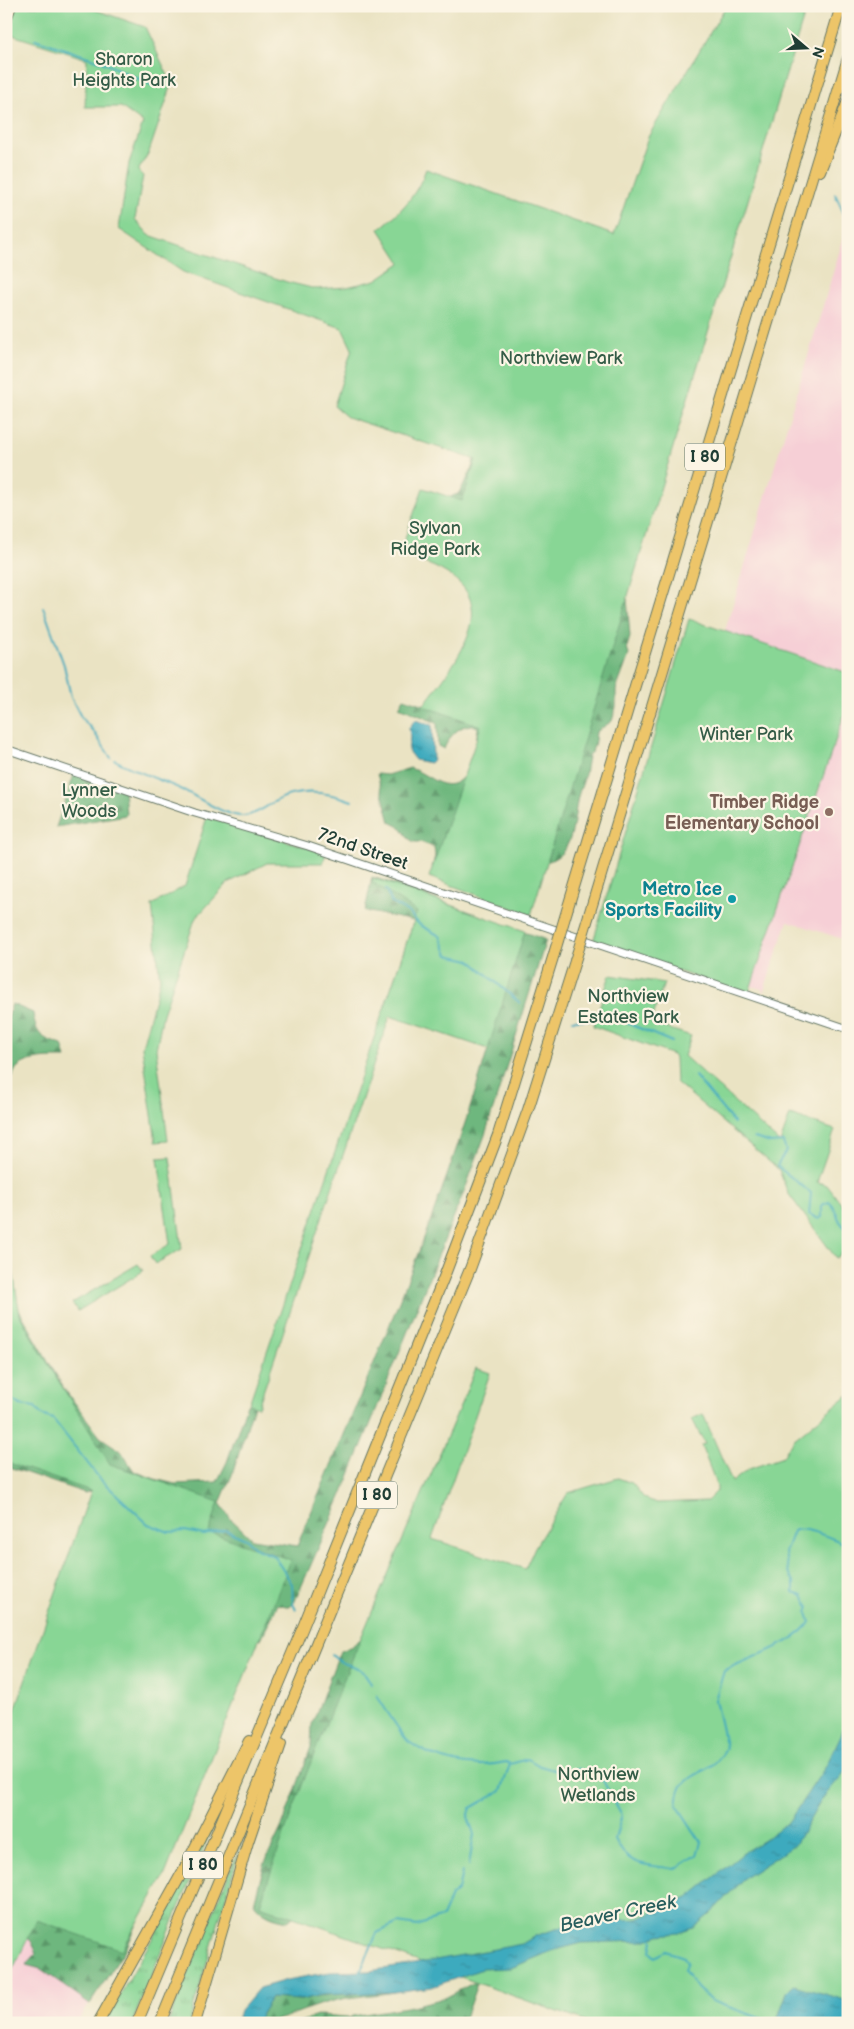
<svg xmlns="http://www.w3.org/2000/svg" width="854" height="2029" font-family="'Balsamiq Sans',sans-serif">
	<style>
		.built { fill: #f6cfd6 }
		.grass { fill: url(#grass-tufts); stroke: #548a64 }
		.forest { fill: url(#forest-firs); stroke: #467a59; fill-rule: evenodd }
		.green { fill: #88d695; stroke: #548a64 }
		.water { fill: url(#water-ripples); stroke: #2e7479 }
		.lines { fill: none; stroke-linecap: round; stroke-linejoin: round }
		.stream { stroke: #3eaabe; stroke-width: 2 }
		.tertiary-casing { stroke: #676; stroke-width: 9 }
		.secondary-casing { stroke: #676; stroke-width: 10 }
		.motorway-casing { stroke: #676; stroke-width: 12 }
		.tertiary { stroke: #fff; stroke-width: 7 }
		.secondary { stroke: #f8e8c3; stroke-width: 8 }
		.motorway { stroke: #edc569; stroke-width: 10 }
		.motorway-bridge-casing { stroke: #676; stroke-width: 12; stroke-linecap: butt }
		.motorway-bridge { stroke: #edc569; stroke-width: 10 }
		.education-dot { fill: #8d6e63; stroke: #fcf5e5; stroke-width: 2 }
		.culture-dot { fill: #0f9aa8; stroke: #fcf5e5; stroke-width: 2 }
		.labels { text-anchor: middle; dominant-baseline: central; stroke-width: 4.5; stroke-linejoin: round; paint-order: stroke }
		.shield { fill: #fcf5e5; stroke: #617469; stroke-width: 1 }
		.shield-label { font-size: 16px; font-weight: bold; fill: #1f3d34 }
		.park-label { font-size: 18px; fill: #345c47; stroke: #fcf5e5 }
		.education-label { font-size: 18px; font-weight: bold; fill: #785e54; stroke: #fcf5e5; text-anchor: end }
		.street-label { font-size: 18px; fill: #1f3d34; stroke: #fcf5e5 }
		.culture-label { font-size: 18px; font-weight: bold; fill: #0d838f; stroke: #fcf5e5; text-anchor: end }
		.water-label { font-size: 19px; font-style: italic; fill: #285e5d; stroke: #fcf5e5 }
	</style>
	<defs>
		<pattern id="grass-tufts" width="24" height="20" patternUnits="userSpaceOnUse" patternTransform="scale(1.25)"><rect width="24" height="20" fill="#88d695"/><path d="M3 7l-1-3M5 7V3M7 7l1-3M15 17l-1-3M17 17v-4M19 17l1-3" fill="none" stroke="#6faf7a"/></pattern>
		<pattern id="forest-firs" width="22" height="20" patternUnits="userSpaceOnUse" patternTransform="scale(1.25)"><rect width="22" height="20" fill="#6eb77e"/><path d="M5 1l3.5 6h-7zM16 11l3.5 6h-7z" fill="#5a9668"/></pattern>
		<pattern id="water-ripples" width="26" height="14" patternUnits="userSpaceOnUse" patternTransform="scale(1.25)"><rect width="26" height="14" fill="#3eaabe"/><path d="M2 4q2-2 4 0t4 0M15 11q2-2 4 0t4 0" fill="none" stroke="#338c9b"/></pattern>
	</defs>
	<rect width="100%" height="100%" fill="#fcf5e5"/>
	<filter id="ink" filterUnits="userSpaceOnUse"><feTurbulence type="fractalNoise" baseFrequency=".02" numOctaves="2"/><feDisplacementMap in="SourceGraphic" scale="10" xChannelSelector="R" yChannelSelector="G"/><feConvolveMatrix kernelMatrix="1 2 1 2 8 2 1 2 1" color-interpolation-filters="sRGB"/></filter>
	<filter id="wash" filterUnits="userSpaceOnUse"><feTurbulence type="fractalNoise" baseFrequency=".0096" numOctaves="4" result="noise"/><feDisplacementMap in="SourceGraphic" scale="20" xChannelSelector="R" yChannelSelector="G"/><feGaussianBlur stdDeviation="1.12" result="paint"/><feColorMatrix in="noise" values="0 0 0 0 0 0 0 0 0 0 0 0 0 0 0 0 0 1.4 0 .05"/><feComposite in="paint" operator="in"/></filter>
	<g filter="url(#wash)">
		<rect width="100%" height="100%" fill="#eae3c3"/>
		<g class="built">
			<polygon points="848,223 848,673 725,631"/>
			<polygon points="848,704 848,941 788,921 763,993 762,989 751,986"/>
			<polygon points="37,1920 122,1950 77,2023 6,2023 6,1983"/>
		</g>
		<g class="grass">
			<polygon points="210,1827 212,1827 132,2023 104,2023 167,1913"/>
			<polygon points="242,1842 189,2023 168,2023"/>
		</g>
		<g class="forest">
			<path d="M 465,358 L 470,360 L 471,365 L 480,365 L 504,394 L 500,419 L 510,446 L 509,467 L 544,476 L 567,477 L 599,491 L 613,507 L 599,549 L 618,573 L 624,584 L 627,598 L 630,637 L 627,647 L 629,655 L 616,690 L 616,707 L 612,721 L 596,732 C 595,738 595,746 592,751 C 589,756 589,752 588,757 C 585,772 586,775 580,790 C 572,812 578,851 549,861 L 548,857 L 553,842 L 552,829 L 534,818 C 526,796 491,787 471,789 L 456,816 L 436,868 L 432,867 L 435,856 L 434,847 L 420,842 L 414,842 L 408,838 L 402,828 L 390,822 L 377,774 L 387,775 L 410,768 C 422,772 431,780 442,784 C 470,791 476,745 478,727 C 463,720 449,736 444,749 L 438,746 L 437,723 L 399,707 L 404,698 L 462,717 L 475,718 L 481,713 L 502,661 L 523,597 C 506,588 490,593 489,570 L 480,566 L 466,565 L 451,550 L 441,546 C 439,535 446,505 452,496 L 458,494 C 466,481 474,470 474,454 L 447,446 L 444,442 L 457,403 L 456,386 L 446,377 L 448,370 ZM 502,699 L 524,703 C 530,710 538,712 545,720 L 529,755 L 527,775 L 521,775 C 517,770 516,763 512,758 C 486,727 491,737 502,699 Z"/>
			<polygon points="75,772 124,789 126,815 56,827"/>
			<path d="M 372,877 L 424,893 L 424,895 L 546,940 L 485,1135 L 467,1184 L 341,1497 L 294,1603 L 290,1607 L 278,1604 L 261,1639 L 255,1641 L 98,1488 L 85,1493 L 6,1466 L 6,1222 L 9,1276 L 18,1308 L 63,1387 L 100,1437 L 121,1451 L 134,1471 L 155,1479 L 175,1484 L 217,1482 L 227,1462 L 247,1404 L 254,1405 L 232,1475 L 220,1503 L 230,1518 L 252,1539 L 297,1546 C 365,1383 439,1219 488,1049 L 384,1009 L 414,921 L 365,911 Z"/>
			<path d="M 12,1004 L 33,1013 C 36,1035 41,1038 62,1045 L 66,1058 C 52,1058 26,1057 16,1069 C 12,1075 10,1088 6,1096 L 6,1024 Z"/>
			<path d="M 368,1633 L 299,1912 L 288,1921 C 273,1918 263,1915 254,1903 L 265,1862 L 283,1824 L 311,1747 L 312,1724 L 340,1651 L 352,1646 Z"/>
			<polygon points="6,1797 142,1912 128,1945 90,2004 41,1969 26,1965 37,1953 31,1941 10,1924"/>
			<polygon points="473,1983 477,1984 463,2023 297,2023 320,2015 347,2017 412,2006 445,1998"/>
			<path d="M 394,1992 C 372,1996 350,1996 329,2002 C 304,2008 280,2023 255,2023 L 271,1998 L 301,2000 L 322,1995 Z"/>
		</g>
		<g class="green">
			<path d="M 6,6 L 84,6 L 145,27 L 170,80 L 173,81 L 149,152 L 138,171 L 143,176 L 135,219 L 149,235 L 287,282 L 316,289 L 347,287 L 376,280 L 401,263 L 379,229 C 401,212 417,195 426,169 L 614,235 L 648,137 L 726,6 L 807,6 L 531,915 L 429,877 L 481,726 L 423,706 C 449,670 506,608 446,573 C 432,564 415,560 399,555 L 423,488 L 462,501 L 476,460 L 347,417 L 334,406 L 352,349 L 342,328 L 183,272 L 119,229 L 129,163 L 143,123 L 121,107 L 85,107 L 87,59 L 6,33 Z"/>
			<polygon points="689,619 848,673 848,704 748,995 593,942"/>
			<polygon points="207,817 326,853 323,863 267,863 228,883 195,919 163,1014 156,1049 168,1141 156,1142 142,1047 160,980 152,905 185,886"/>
			<polygon points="373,878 525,931 488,1049 390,1016 258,1407 249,1404 417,912 372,882"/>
			<polygon points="610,975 664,983 651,1023 691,1036 684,1056 780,1143 790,1115 835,1130 817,1182 827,1185 848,1213 848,1249 836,1258 788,1193 779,1170 676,1082 675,1058 673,1055 593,1026"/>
			<polygon points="170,1157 182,1249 155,1264 150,1256 170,1244 158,1158"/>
			<polygon points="6,1228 20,1315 31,1336 110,1464 219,1502 209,1532 291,1560 164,1877 122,1950 37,1920 6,1983 6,1736 91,1491 6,1462"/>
			<polygon points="138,1264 143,1271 78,1311 72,1303"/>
			<path d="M 476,1368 L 490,1373 L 432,1539 L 525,1569 L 535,1547 L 568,1493 L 618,1478 L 632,1483 L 644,1498 L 657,1503 L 707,1501 L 717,1491 L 717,1486 L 701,1445 L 705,1444 L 692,1419 L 703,1414 L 732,1482 L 749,1469 L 783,1457 L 792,1441 L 848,1395 L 848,2023 L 589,2023 L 260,1905 C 319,1722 402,1546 476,1368 Z"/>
		</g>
		<g class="water">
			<polygon points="415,720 432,725 433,760 430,763 415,760 408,751 410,737 409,728"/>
			<polygon points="848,1711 848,1768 822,1799 795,1845 743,1879 709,1915 693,1928 679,1933 659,1935 644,1941 582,1943 552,1951 511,1968 482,1969 432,1987 394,1992 322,1995 301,2000 271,1998 255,2023 236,2023 240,2010 259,1988 287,1980 330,1972 369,1971 403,1966 522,1944 535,1936 565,1926 598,1921 637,1919 688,1898 746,1851 764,1840 789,1821 826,1766 842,1733"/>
			<polygon points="794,1985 848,2001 848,2023 776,2023 787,1992"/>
		</g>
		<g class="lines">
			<g class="stream">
				<polyline points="35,39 100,61 154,86"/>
				<polyline points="835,194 848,222"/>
				<polyline points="43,607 64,665 71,697 81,717 94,732 111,758"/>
				<path d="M 115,760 C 138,773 162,780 185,791 C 199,798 227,817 244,816 C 253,815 265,808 272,803 C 296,788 326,791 352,801"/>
				<polyline points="386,890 392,903 408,912 420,925 440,936 448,955 470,960 520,1003"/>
				<polyline points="610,1013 627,1023 672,1042"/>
				<polyline points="572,1020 589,1020"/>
				<polyline points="695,1076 734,1123"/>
				<path d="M 754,1138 L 771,1143 L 783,1142 L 786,1151 L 777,1166 L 811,1193 L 809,1214 L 819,1219 L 822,1217 L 822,1205 L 829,1202 C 839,1209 834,1220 848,1230"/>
				<polyline points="6,1396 20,1405 35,1407 41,1415 53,1419 100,1479 148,1524 169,1532 185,1531 204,1535 225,1530 246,1539 257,1549 274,1556 292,1584 293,1604 296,1610"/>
				<path d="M 331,1654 C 347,1672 359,1658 371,1684"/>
				<path d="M 377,1695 C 379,1700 406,1741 409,1742 C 436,1761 473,1770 506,1762 L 510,1764 L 528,1759 L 540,1766 L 561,1772 L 579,1769 L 602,1779 L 622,1815 L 615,1839 C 628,1868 646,1864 675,1869 L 697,1855 L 701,1842 L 677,1805 C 678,1799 678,1791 682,1786 C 694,1770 715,1772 726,1748 L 715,1700 L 724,1671 C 746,1658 798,1644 810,1622 L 807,1613 L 809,1607 L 803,1596 L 794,1593 L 794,1582 L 788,1572 L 785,1552 L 793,1531 C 805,1525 835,1540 848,1545"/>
				<polyline points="469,1865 474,1834 468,1817 471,1808 501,1791 510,1764"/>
				<polyline points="651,1937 653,1940 651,1952 656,1957 666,1951 684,1957 687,1962 684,1970 697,1988 711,2001 775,2023"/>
				<polyline points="360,1972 377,1933 398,1923 417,1926 442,1917 451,1896 458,1890 462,1872"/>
			</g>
		</g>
	</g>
	<g filter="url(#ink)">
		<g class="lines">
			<g class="tertiary-casing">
				<polyline id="tertiary" points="6,749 195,813 308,846 848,1029"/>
			</g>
			<g class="secondary-casing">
				<polyline id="secondary" points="6,22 12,6"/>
			</g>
			<g class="motorway-casing">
				<g id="motorway">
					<polyline points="820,171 848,101"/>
					<polyline points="568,907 841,6"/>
					<polyline points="589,915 848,58"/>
					<polyline points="98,2023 183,1871 249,1741"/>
					<polyline points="137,2023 303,1627 444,1277 498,1135 554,954"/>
					<polyline points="160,2023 470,1269 528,1110 575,961"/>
					<polyline points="195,2023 248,1842 281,1744"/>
				</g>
			</g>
			<use href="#tertiary" class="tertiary"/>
			<use href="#secondary" class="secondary"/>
			<use href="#motorway" class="motorway"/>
			<g class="motorway-bridge-casing">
				<g id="motorway-bridge">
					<polyline points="554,954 568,907"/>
					<polyline points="575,961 589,915"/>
				</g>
			</g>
			<use href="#motorway-bridge" class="motorway-bridge"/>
		</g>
	</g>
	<circle class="education-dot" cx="829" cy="812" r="5"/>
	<circle class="culture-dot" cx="732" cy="899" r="5"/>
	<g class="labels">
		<g class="shield">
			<rect x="685" y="443.5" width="40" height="27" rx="4"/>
			<rect x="357" y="1481.5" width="40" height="27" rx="4"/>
			<rect x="183" y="1851.5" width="40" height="27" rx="4"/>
		</g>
		<g class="shield-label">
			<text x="705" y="457">I 80</text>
			<text x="377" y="1495">I 80</text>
			<text x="203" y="1865">I 80</text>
		</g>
		<g class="park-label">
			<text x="124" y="59">Sharon<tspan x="124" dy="21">Heights Park</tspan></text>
			<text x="561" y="358">Northview Park</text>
			<text x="435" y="528">Sylvan<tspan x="435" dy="21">Ridge Park</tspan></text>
			<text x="746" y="734">Winter Park</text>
			<text x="89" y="790">Lynner<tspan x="89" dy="21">Woods</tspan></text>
			<text x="628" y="996">Northview<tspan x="628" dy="21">Estates Park</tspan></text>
			<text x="598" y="1774">Northview<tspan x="598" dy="21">Wetlands</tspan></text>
		</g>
		<g class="education-label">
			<text x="819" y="802">Timber Ridge<tspan x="819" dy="21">Elementary School</tspan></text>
		</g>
		<g class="street-label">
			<text transform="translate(363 849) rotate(19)">72nd Street</text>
		</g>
		<g class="culture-label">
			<text x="722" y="889">Metro Ice<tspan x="722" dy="21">Sports Facility</tspan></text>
		</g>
		<g class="water-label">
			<text transform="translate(618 1914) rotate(-12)">Beaver Creek</text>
		</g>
	</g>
	<rect width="854" height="2029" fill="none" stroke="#fcf5e5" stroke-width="25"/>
	<g transform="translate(806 48) rotate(109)" stroke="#fcf5e5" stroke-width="4" paint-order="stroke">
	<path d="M0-4L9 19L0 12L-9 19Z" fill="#1f3d34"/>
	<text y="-8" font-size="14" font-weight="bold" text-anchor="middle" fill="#1f3d34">N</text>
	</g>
</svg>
